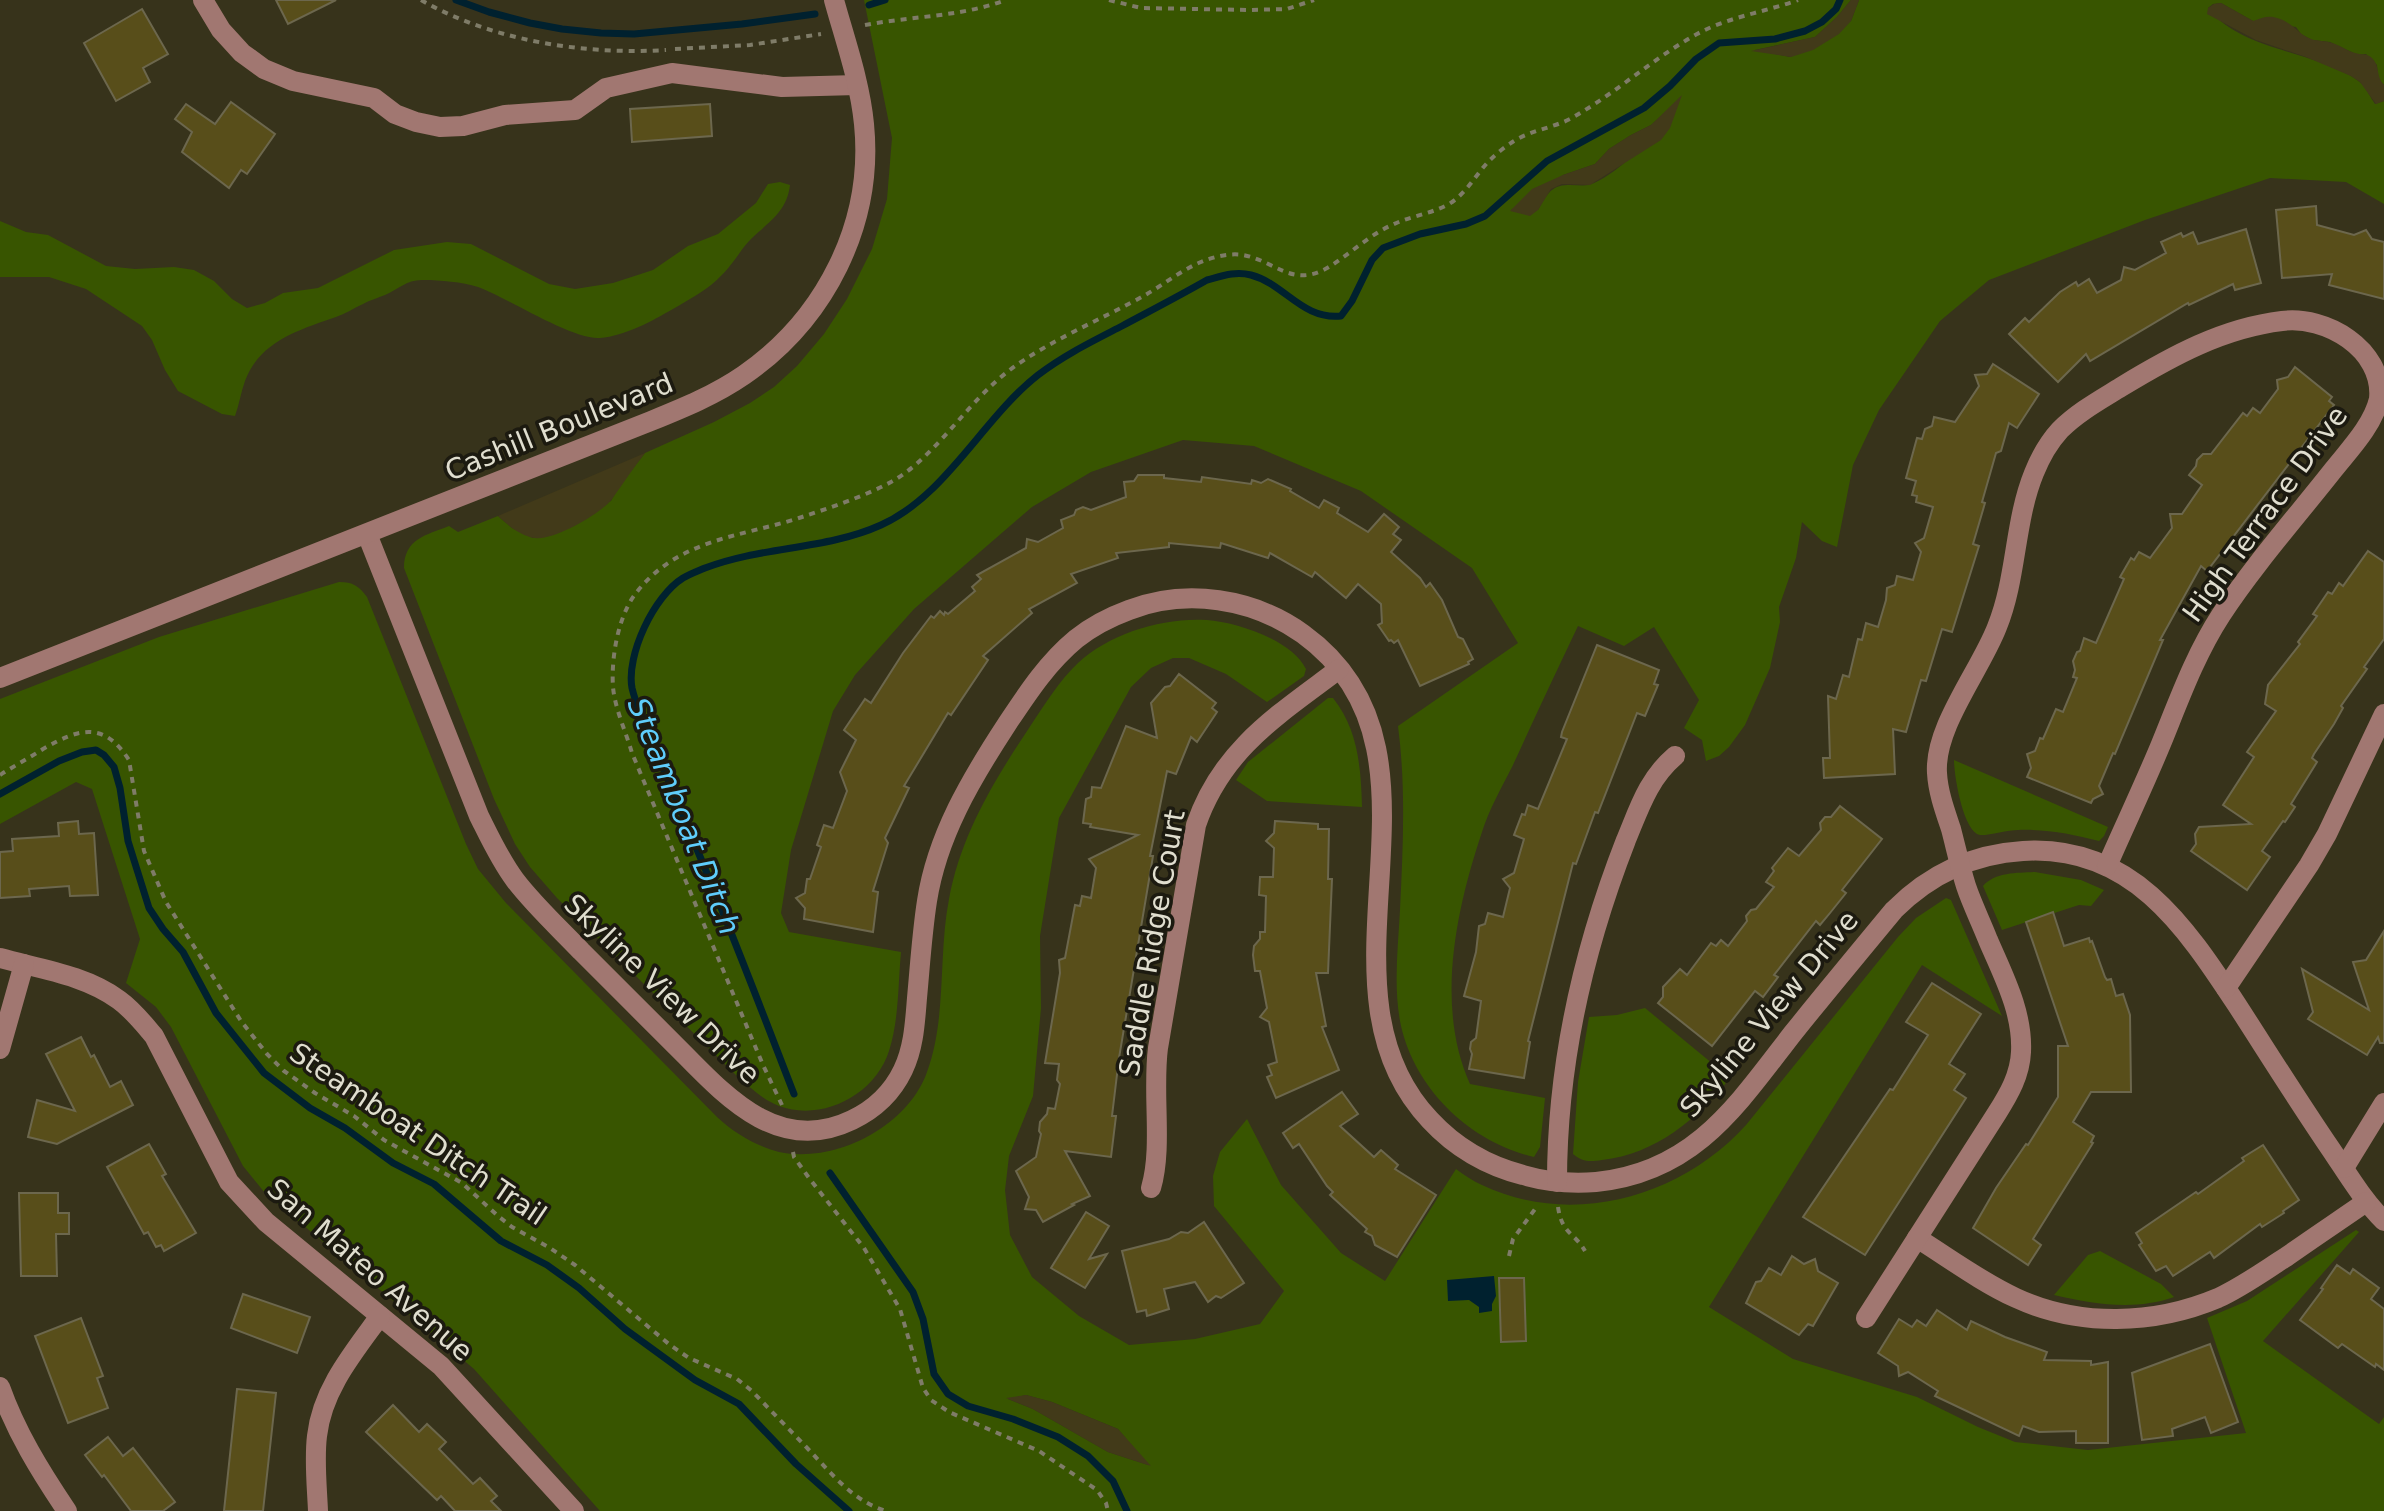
<svg xmlns="http://www.w3.org/2000/svg" width="2384" height="1511" font-family="'DejaVu Sans',sans-serif">
	<style>
		.green { fill: #385500; fill-rule: evenodd }
		.sand { fill: #423a19 }
		.water { fill: #00212f }
		.lines { fill: none; stroke-linecap: round; stroke-linejoin: round }
		.stream { stroke: #00212f; stroke-width: 7 }
		.building { fill: #584e1a; stroke: #6c674d; stroke-width: 2 }
		.path { stroke: #7f7c68; stroke-width: 4; stroke-dasharray: 6 6; stroke-linecap: butt }
		.minor { stroke: #a17771; stroke-width: 20 }
		.labels { text-anchor: middle; dominant-baseline: central; stroke-width: 7; stroke-linejoin: round; paint-order: stroke }
		.street-label { font-size: 28px; fill: #e0decf; stroke: #1c1a10 }
		.water-label { font-size: 30px; font-style: italic; fill: #5fcdfb; stroke: #1c1a10 }
	</style>
	<rect width="100%" height="100%" fill="#37331b"/>
	<g class="green">
		<path d="M 864,0 L 1851,0 L 1837,17 L 1815,37 L 1755,50 L 1790,57 L 1851,21 L 1859,0 L 2384,0 L 2384,85 L 2378,79 L 2377,65 L 2366,54 L 2358,55 L 2330,42 L 2312,40 L 2301,34 L 2296,27 L 2253,21 L 2221,3 L 2213,4 L 2208,8 C 2235,43 2288,49 2327,65 C 2338,70 2352,75 2361,83 C 2367,89 2370,97 2375,104 L 2384,101 L 2384,204 L 2346,182 L 2270,178 L 2145,220 L 1989,280 L 1940,321 L 1879,410 L 1853,465 L 1837,547 L 1822,541 L 1802,522 L 1796,558 L 1779,607 L 1780,622 L 1770,668 L 1745,725 L 1729,747 L 1719,756 L 1706,761 L 1702,740 L 1684,728 L 1699,700 L 1654,627 L 1624,646 L 1578,626 C 1556,672 1534,719 1513,765 C 1502,787 1489,809 1482,832 C 1456,910 1435,1006 1470,1084 L 1545,1098 L 1540,1147 L 1534,1157 C 1471,1142 1416,1091 1401,1026 C 1393,988 1398,948 1400,910 C 1403,848 1406,787 1398,726 L 1518,643 L 1472,568 L 1361,491 L 1254,446 L 1183,440 L 1091,472 L 1032,507 L 914,609 L 855,675 L 833,711 L 791,850 L 781,913 L 789,932 L 901,952 C 898,984 899,1020 889,1051 C 875,1095 822,1122 779,1106 C 763,1100 751,1088 738,1077 L 557,898 L 530,867 L 515,844 L 494,799 L 404,568 C 404,539 426,535 449,526 L 458,532 L 498,516 L 512,528 L 533,538 L 611,501 L 619,486 L 645,453 L 714,422 L 750,403 L 774,387 L 797,366 L 824,334 L 847,299 L 872,249 L 887,199 L 892,138 ZM 1680,99 C 1670,124 1616,177 1589,185 C 1583,186 1576,185 1570,185 C 1551,184 1546,196 1538,210 L 1511,210 L 1563,175 L 1595,164 L 1609,149 L 1631,135 L 1651,125 Z"/>
		<path d="M 780,182 L 790,185 C 786,219 758,226 741,251 C 719,283 706,290 673,309 C 652,321 625,336 600,338 C 572,340 508,298 478,287 C 462,282 440,280 424,280 C 407,279 399,289 385,295 C 378,298 370,300 363,304 C 354,308 345,314 336,317 C 299,330 260,341 245,381 C 241,392 239,405 235,416 L 222,414 L 178,391 L 165,370 L 152,340 L 142,326 L 86,289 L 49,277 L 0,277 L 0,221 L 26,232 L 48,235 L 106,266 L 135,269 L 174,267 L 194,270 L 214,281 L 232,299 L 247,308 L 265,303 L 283,293 L 318,288 L 394,250 L 447,242 L 471,244 L 549,284 L 575,289 L 613,283 L 653,270 L 688,246 L 718,234 L 756,203 L 768,184 Z"/>
		<path d="M 339,582 C 353,582 359,586 367,597 L 466,844 L 478,869 L 506,903 L 717,1117 C 734,1133 756,1146 779,1152 C 836,1164 908,1126 927,1072 C 947,1018 938,955 949,899 C 961,834 995,779 1031,725 C 1045,704 1059,681 1078,663 C 1110,633 1164,617 1207,620 C 1236,622 1292,640 1306,669 L 1304,676 L 1267,702 L 1226,674 L 1189,658 L 1173,658 L 1151,668 L 1131,687 L 1059,818 L 1040,936 L 1041,1008 L 1033,1096 L 1009,1156 L 1005,1190 L 1010,1235 L 1032,1277 L 1079,1316 L 1129,1345 L 1195,1339 L 1260,1324 L 1284,1291 L 1214,1206 L 1213,1176 L 1220,1152 L 1247,1119 L 1281,1185 L 1341,1253 L 1385,1281 L 1456,1169 C 1464,1175 1473,1181 1482,1185 C 1572,1228 1681,1197 1746,1125 L 1898,937 L 1916,918 L 1946,898 L 1951,900 L 2002,1016 L 1922,965 L 1709,1307 L 1793,1359 L 1917,1397 L 1978,1427 L 2015,1442 L 2088,1450 L 2246,1433 L 2207,1318 L 2247,1301 L 2356,1230 L 2359,1232 L 2263,1341 L 2379,1424 L 2384,1417 L 2384,1511 L 600,1511 L 474,1369 L 265,1193 L 243,1166 L 171,1027 L 156,1007 L 126,983 L 140,939 L 92,789 L 76,782 L 0,824 L 0,699 L 159,637 ZM 1026,1395 L 1052,1402 L 1118,1429 L 1148,1465 L 1108,1452 L 1033,1409 L 1008,1399 Z"/>
		<path d="M 1328,698 L 1333,698 C 1358,729 1361,768 1362,807 L 1267,801 L 1236,780 L 1248,762 Z"/>
		<path d="M 1954,760 L 2108,827 L 2104,836 L 2099,841 C 2072,834 2046,829 2018,830 C 2008,830 1987,836 1980,835 C 1963,832 1954,775 1954,760 Z"/>
		<path d="M 2035,872 L 2081,880 L 2104,890 L 2091,906 L 2079,905 L 2002,930 L 1983,886 C 1995,872 2018,873 2035,872 Z"/>
		<path d="M 1645,1008 L 1730,1078 C 1697,1119 1656,1154 1602,1160 C 1590,1162 1582,1162 1573,1154 L 1578,1082 L 1589,1017 L 1617,1015 Z"/>
		<path d="M 2100,1251 L 2161,1284 L 2174,1297 C 2135,1311 2093,1304 2054,1295 L 2088,1255 Z"/>
	</g>
	<g class="sand">
		<polygon points="1851,0 1859,0 1851,21 1839,34 1813,50 1791,57 1751,51 1815,37 1837,17"/>
		<path d="M 2221,3 L 2253,21 C 2262,18 2268,15 2277,18 C 2293,22 2299,36 2314,40 C 2320,41 2326,41 2332,43 C 2340,45 2347,51 2355,53 C 2361,55 2367,53 2372,58 C 2380,65 2376,78 2384,85 L 2384,101 L 2376,104 L 2360,82 L 2351,76 L 2306,57 L 2256,40 L 2207,14 L 2208,8 L 2214,4 Z"/>
		<polygon points="1682,95 1670,128 1661,140 1590,185 1562,184 1551,189 1538,210 1530,216 1510,211 1532,189 1563,175 1595,164 1609,149 1631,135 1651,125"/>
		<path d="M 645,453 C 633,468 623,484 612,499 C 602,513 553,541 535,538 C 521,536 509,526 498,516 Z"/>
		<polygon points="1026,1395 1052,1402 1118,1429 1151,1466 1108,1452 1033,1409 1006,1398"/>
	</g>
	<polygon class="water" points="1494,1276 1496,1296 1492,1304 1492,1311 1479,1313 1479,1307 1469,1300 1448,1301 1447,1280"/>
	<g class="lines">
		<g class="stream">
			<polyline points="456,0 489,12 530,23 562,29 601,33 634,34 742,24 815,14"/>
			<polyline points="869,5 885,0"/>
			<polyline points="0,794 59,761 82,752 96,750 104,755 114,767 120,788 128,841 149,908 163,929 183,952 216,1013 264,1073 310,1108 345,1128 393,1163 434,1184 501,1241 547,1265 579,1288 625,1329 695,1380 739,1404 796,1464 849,1511"/>
			<path d="M 794,1094 C 761,1009 729,924 693,840 C 681,810 668,781 656,751 C 647,731 637,709 632,688 C 626,655 654,596 683,578 C 690,574 698,571 705,568 C 762,546 826,550 881,525 C 946,496 983,418 1038,375 C 1064,355 1093,341 1122,326 C 1150,311 1179,296 1207,280 C 1222,276 1235,271 1251,275 C 1285,284 1302,320 1341,316 L 1352,301 L 1372,260 L 1383,248 L 1420,234 L 1466,224 L 1485,216 L 1547,161 L 1644,108 L 1670,86 L 1696,59 L 1719,43 L 1775,39 L 1805,31 L 1822,22 L 1836,9 L 1840,0"/>
			<polyline points="830,1173 913,1292 923,1319 934,1374 948,1394 968,1406 1013,1419 1058,1437 1088,1456 1113,1481 1127,1511"/>
		</g>
	</g>
	<g class="building">
		<polygon points="276,0 336,0 288,24"/>
		<polygon points="142,9 168,54 143,68 150,82 116,101 84,43"/>
		<polygon points="231,102 275,134 247,174 241,170 229,188 182,152 192,132 175,119 186,104 215,124"/>
		<polygon points="710,104 712,136 632,142 630,109"/>
		<polygon points="2316,206 2317,225 2354,235 2366,230 2372,239 2384,242 2384,299 2329,285 2332,274 2282,278 2276,210"/>
		<polygon points="2246,229 2261,283 2235,290 2233,284 2189,305 2188,303 2090,361 2086,354 2058,382 2009,334 2025,318 2029,322 2060,292 2076,282 2078,286 2089,279 2097,293 2121,280 2124,267 2135,270 2166,253 2161,242 2181,233 2183,237 2193,232 2198,244"/>
		<polygon points="1993,364 2039,394 2017,428 2009,423 2001,451 1996,453 1982,502 1985,503 1973,544 1979,546 1952,632 1942,629 1926,681 1921,680 1906,732 1893,729 1895,774 1824,778 1823,758 1830,758 1828,696 1836,699 1843,675 1849,677 1858,639 1862,640 1866,623 1878,627 1886,600 1887,588 1895,585 1897,576 1913,580 1921,552 1915,543 1924,538 1933,507 1916,502 1917,496 1912,495 1916,481 1906,478 1917,438 1922,439 1925,429 1932,426 1934,417 1955,422 1979,386 1975,375 1987,374"/>
		<polygon points="2295,367 2332,397 2329,401 2334,405 2207,571 2201,566 2160,640 2163,640 2115,754 2113,753 2099,786 2103,794 2093,799 2091,803 2027,777 2031,768 2027,754 2035,751 2040,738 2043,739 2056,709 2063,712 2077,678 2073,677 2075,670 2073,661 2077,652 2080,651 2084,638 2096,643 2124,579 2120,577 2131,558 2134,560 2139,552 2150,558 2172,528 2170,514 2182,514 2202,485 2189,475 2196,466 2197,460 2203,454 2211,454 2243,413 2247,416 2253,408 2260,413 2278,389 2277,380 2288,377"/>
		<polygon points="1138,475 1164,475 1164,478 1201,482 1202,477 1251,484 1252,480 1261,483 1268,479 1291,489 1290,491 1319,508 1324,500 1339,508 1337,513 1368,532 1384,514 1399,527 1393,534 1401,540 1391,552 1420,578 1426,587 1430,583 1442,600 1458,637 1463,639 1473,659 1468,662 1469,664 1420,686 1398,640 1394,643 1391,640 1389,641 1378,625 1382,623 1381,604 1358,584 1346,598 1315,572 1312,577 1270,553 1268,558 1221,543 1220,548 1169,543 1169,547 1116,553 1118,558 1071,574 1077,583 1029,609 1032,613 983,656 988,660 951,715 948,713 904,786 909,788 885,838 888,843 873,891 878,892 873,932 804,919 805,908 796,898 805,893 807,879 810,879 821,847 817,845 824,825 833,828 847,791 840,772 856,740 844,730 865,699 871,703 903,653 931,616 934,618 940,611 944,615 945,612 948,614 975,591 972,587 981,579 977,575 1026,548 1027,539 1038,542 1063,528 1061,520 1074,515 1076,510 1083,507 1091,510 1126,497 1124,482 1134,481"/>
		<polygon points="2368,551 2384,562 2384,639 2364,667 2367,669 2341,706 2343,708 2334,724 2314,754 2312,758 2317,762 2291,804 2295,807 2285,822 2283,821 2262,851 2270,857 2247,890 2191,851 2196,844 2195,834 2199,827 2251,824 2223,805 2254,757 2247,752 2276,711 2265,704 2268,685 2300,644 2298,642 2317,616 2313,614 2328,592 2332,594 2339,583 2343,586"/>
		<polygon points="1597,645 1659,670 1654,684 1658,685 1645,716 1637,713 1598,813 1595,812 1576,864 1573,863 1528,1041 1530,1042 1524,1078 1469,1069 1472,1054 1470,1049 1471,1042 1476,1038 1481,1001 1464,996 1476,952 1479,926 1485,924 1488,913 1503,917 1510,888 1503,879 1514,873 1524,839 1514,835 1522,814 1525,815 1528,805 1538,809 1567,739 1561,737 1562,732"/>
		<polygon points="1179,674 1216,703 1212,708 1217,712 1197,742 1191,737 1176,774 1167,771 1150,856 1153,856 1119,1058 1112,1116 1116,1116 1111,1157 1065,1151 1090,1196 1072,1204 1074,1205 1043,1222 1036,1210 1025,1209 1029,1197 1016,1171 1036,1157 1041,1134 1039,1131 1040,1122 1047,1114 1048,1108 1055,1109 1060,1084 1057,1080 1059,1064 1045,1063 1060,973 1059,960 1065,958 1075,905 1080,906 1082,896 1091,898 1096,868 1089,859 1138,835 1090,827 1091,824 1083,823 1086,799 1091,797 1092,787 1101,788 1126,726 1157,738 1151,703 1165,687 1170,686"/>
		<polygon points="1840,806 1882,839 1842,890 1846,893 1830,913 1820,925 1816,921 1774,975 1778,977 1763,997 1755,991 1712,1046 1658,1003 1663,997 1663,987 1680,969 1687,975 1711,943 1716,946 1721,940 1728,946 1747,921 1746,916 1751,910 1756,909 1774,887 1766,882 1774,871 1772,868 1788,848 1799,856 1821,830 1820,823 1825,817 1831,817"/>
		<polygon points="78,821 79,834 94,833 98,895 70,896 69,886 29,889 30,896 0,898 0,852 13,851 12,839 59,836 58,823"/>
		<polygon points="1275,821 1318,824 1318,829 1329,829 1328,879 1332,879 1328,973 1316,973 1326,1026 1322,1027 1339,1070 1276,1098 1267,1077 1272,1075 1268,1065 1277,1062 1269,1022 1260,1017 1267,1008 1260,971 1255,971 1253,955 1254,946 1260,939 1260,932 1265,932 1266,896 1259,895 1260,877 1273,877 1274,848 1266,841 1274,833"/>
		<polygon points="2053,912 2064,946 2089,938 2090,942 2092,941 2105,977 2107,980 2111,979 2116,996 2123,994 2130,1015 2131,1092 2091,1092 2073,1122 2094,1136 2091,1142 2093,1143 2033,1239 2041,1245 2028,1265 1973,1228 1996,1188 2026,1144 2028,1145 2058,1097 2058,1046 2068,1046 2026,922"/>
		<polygon points="2384,931 2384,1043 2380,1043 2378,1037 2367,1055 2308,1019 2313,1012 2302,969 2369,1010 2353,962 2366,960"/>
		<polygon points="1932,983 1981,1014 1949,1064 1965,1074 1954,1090 1966,1098 1865,1255 1803,1217 1890,1089 1893,1090 1928,1035 1906,1022"/>
		<polygon points="81,1037 91,1057 94,1055 110,1087 121,1081 133,1105 57,1144 28,1137 37,1100 75,1111 46,1054"/>
		<polygon points="1342,1092 1358,1114 1340,1126 1374,1157 1381,1150 1398,1165 1395,1169 1436,1195 1397,1257 1375,1245 1372,1236 1365,1232 1367,1229 1330,1195 1333,1192 1327,1186 1299,1144 1293,1148 1283,1133"/>
		<polygon points="149,1144 166,1174 162,1176 196,1233 164,1251 161,1245 156,1247 148,1232 144,1234 107,1167"/>
		<polygon points="2263,1145 2299,1200 2283,1211 2284,1213 2262,1227 2260,1224 2214,1258 2210,1252 2173,1276 2166,1266 2156,1271 2139,1245 2142,1243 2136,1233 2196,1192 2198,1194 2244,1161 2242,1158"/>
		<polygon points="19,1193 58,1193 58,1213 69,1213 69,1234 56,1234 57,1276 21,1276"/>
		<polygon points="1086,1212 1109,1226 1089,1259 1107,1254 1085,1288 1051,1268"/>
		<polygon points="1204,1222 1244,1283 1221,1298 1216,1296 1208,1302 1195,1282 1164,1289 1169,1309 1147,1316 1146,1310 1137,1312 1122,1251 1169,1239 1181,1232 1188,1233"/>
		<polygon points="1792,1256 1804,1264 1815,1259 1818,1271 1838,1283 1813,1326 1808,1324 1799,1335 1746,1303 1756,1282 1761,1281 1769,1268 1781,1275"/>
		<polygon points="2337,1265 2350,1274 2353,1269 2379,1288 2371,1299 2384,1309 2384,1370 2376,1364 2375,1367 2342,1344 2338,1348 2300,1320 2323,1289 2321,1288"/>
		<polygon points="1499,1278 1524,1278 1526,1341 1501,1342"/>
		<polygon points="243,1294 310,1317 297,1353 231,1328"/>
		<polygon points="1937,1310 1967,1330 1971,1321 2005,1337 2047,1352 2044,1360 2091,1361 2091,1365 2108,1362 2108,1443 2076,1443 2076,1431 2039,1432 2023,1426 2019,1436 1935,1396 1938,1391 1908,1372 1899,1376 1898,1366 1878,1353 1899,1319 1912,1327 1917,1320 1926,1326"/>
		<polygon points="81,1318 103,1376 97,1378 108,1408 68,1423 35,1336"/>
		<polygon points="2210,1344 2238,1422 2211,1433 2205,1417 2172,1429 2173,1436 2142,1440 2132,1373"/>
		<polygon points="237,1389 276,1393 263,1511 224,1511"/>
		<polygon points="393,1405 419,1432 427,1424 446,1442 439,1449 473,1484 480,1478 497,1496 491,1501 501,1511 455,1511 441,1496 437,1500 366,1432"/>
		<polygon points="108,1437 123,1456 133,1448 175,1502 163,1511 131,1511 104,1475 102,1477 85,1455"/>
	</g>
	<g class="lines">
		<g class="path">
			<path d="M 421,0 C 493,41 584,55 666,50"/>
			<polyline points="1109,0 1141,8 1249,10 1287,9 1314,0"/>
			<path d="M 865,25 C 912,16 960,17 1006,0"/>
			<polyline points="675,49 750,45 821,34"/>
			<path d="M 0,775 C 14,766 29,758 43,749 C 78,729 103,720 129,760 L 144,851 L 156,879 L 166,902 L 217,983 L 241,1021 L 267,1054 L 284,1071 L 315,1093 L 354,1116 L 384,1140 L 462,1183 L 498,1216 L 512,1227 L 550,1248 L 575,1265 L 670,1345 L 689,1358 L 737,1379 L 752,1391 C 771,1411 790,1430 809,1450 C 832,1474 853,1501 886,1511"/>
			<path d="M 782,1105 L 763,1065 L 632,753 C 626,732 615,709 613,687 C 611,658 618,616 636,593 C 678,539 740,537 799,518 C 829,508 863,497 891,482 C 929,461 959,416 990,387 C 1029,348 1098,322 1147,294 C 1166,283 1184,268 1206,260 C 1217,256 1231,253 1243,255 C 1276,261 1292,289 1329,267 C 1350,254 1369,235 1392,225 C 1410,216 1431,214 1449,204 C 1467,193 1476,174 1490,160 C 1497,153 1506,146 1514,141 C 1532,130 1552,128 1570,119 C 1615,94 1652,59 1697,34 C 1728,17 1765,12 1798,0"/>
			<polyline points="793,1152 794,1157 809,1178 864,1248 900,1309 923,1388 931,1400 949,1412 1039,1451 1097,1490 1106,1503 1108,1511"/>
			<path d="M 1558,1207 C 1562,1234 1574,1232 1585,1251"/>
			<polyline points="1509,1256 1513,1239 1538,1205"/>
		</g>
		<g class="minor">
			<polyline points="203,0 221,30 242,53 264,69 293,81 374,98 395,114 416,122 440,127 463,126 505,115 575,110 606,88 672,73 782,87 857,85"/>
			<path d="M 367,534 L 479,816 C 490,838 500,860 515,880 C 534,905 559,928 581,951 C 616,986 650,1020 685,1055 C 731,1102 782,1154 852,1120 C 875,1109 892,1093 903,1070 C 914,1047 915,1022 917,998 C 920,966 922,933 927,901 C 937,836 971,779 1007,724 C 1027,694 1047,663 1076,639 C 1091,627 1110,617 1129,610 C 1186,588 1253,598 1303,634 C 1469,754 1300,983 1430,1120 C 1455,1147 1488,1166 1523,1175 C 1547,1182 1571,1184 1596,1182 C 1695,1172 1737,1105 1793,1033 C 1826,992 1860,951 1894,910 C 1929,875 1973,854 2023,851 C 2131,844 2185,926 2237,1005 C 2268,1053 2298,1101 2330,1148 C 2347,1173 2362,1199 2384,1221"/>
			<path d="M 0,678 L 651,421 C 683,408 715,395 744,375 C 825,319 874,224 864,124 C 860,82 845,40 834,0"/>
			<path d="M 0,958 C 40,969 85,975 119,1000 C 133,1010 143,1023 154,1036 L 229,1182 L 266,1222 L 441,1366 L 574,1511"/>
			<polyline points="2226,988 2309,865 2327,834 2384,714"/>
			<polyline points="0,1049 24,964"/>
			<polyline points="2344,1168 2384,1103"/>
			<path d="M 1557,1182 C 1557,1065 1583,950 1626,840 C 1639,809 1648,779 1675,756"/>
			<path d="M 1151,1188 C 1163,1147 1152,1093 1158,1048 L 1196,825 C 1222,749 1278,715 1339,669"/>
			<path d="M 1917,1238 C 1949,1258 1981,1282 2016,1298 C 2079,1327 2154,1325 2218,1298 C 2242,1287 2264,1271 2286,1257 C 2313,1238 2340,1220 2366,1202"/>
			<path d="M 1866,1318 L 1997,1113 C 2009,1094 2020,1075 2021,1052 C 2023,1012 2003,975 1988,940 C 1981,922 1972,904 1966,886 C 1960,867 1956,848 1951,829 C 1945,811 1938,792 1937,773 C 1934,727 1980,671 1997,627 C 2017,578 2014,522 2034,473 C 2040,458 2049,442 2060,430 C 2078,412 2100,400 2121,387 C 2172,356 2223,328 2282,321 C 2325,315 2384,349 2379,399 C 2373,425 2350,449 2334,469 C 2297,516 2253,566 2221,615 C 2195,655 2179,700 2161,744 C 2144,785 2125,825 2107,866"/>
			<path d="M 0,1387 C 16,1432 40,1471 67,1511"/>
			<path d="M 318,1511 C 317,1487 314,1460 317,1436 C 322,1390 353,1353 380,1316"/>
		</g>
	</g>
	<g class="labels">
		<g class="street-label">
			<text transform="translate(559 427) rotate(-22)">Cashill Boulevard</text>
			<text transform="translate(2265 514) rotate(-54)">High Terrace Drive</text>
			<text transform="translate(1152 943) rotate(-80)">Saddle Ridge Court</text>
			<text transform="translate(662 989) rotate(44)">Skyline View Drive</text>
			<text transform="translate(1769 1014) rotate(-50)">Skyline View Drive</text>
			<text transform="translate(418 1134) rotate(34)">Steamboat Ditch Trail</text>
			<text transform="translate(370 1270) rotate(41)">San Mateo Avenue</text>
		</g>
		<g class="water-label">
			<text transform="translate(684 816) rotate(68)">Steamboat Ditch</text>
		</g>
	</g>
</svg>
